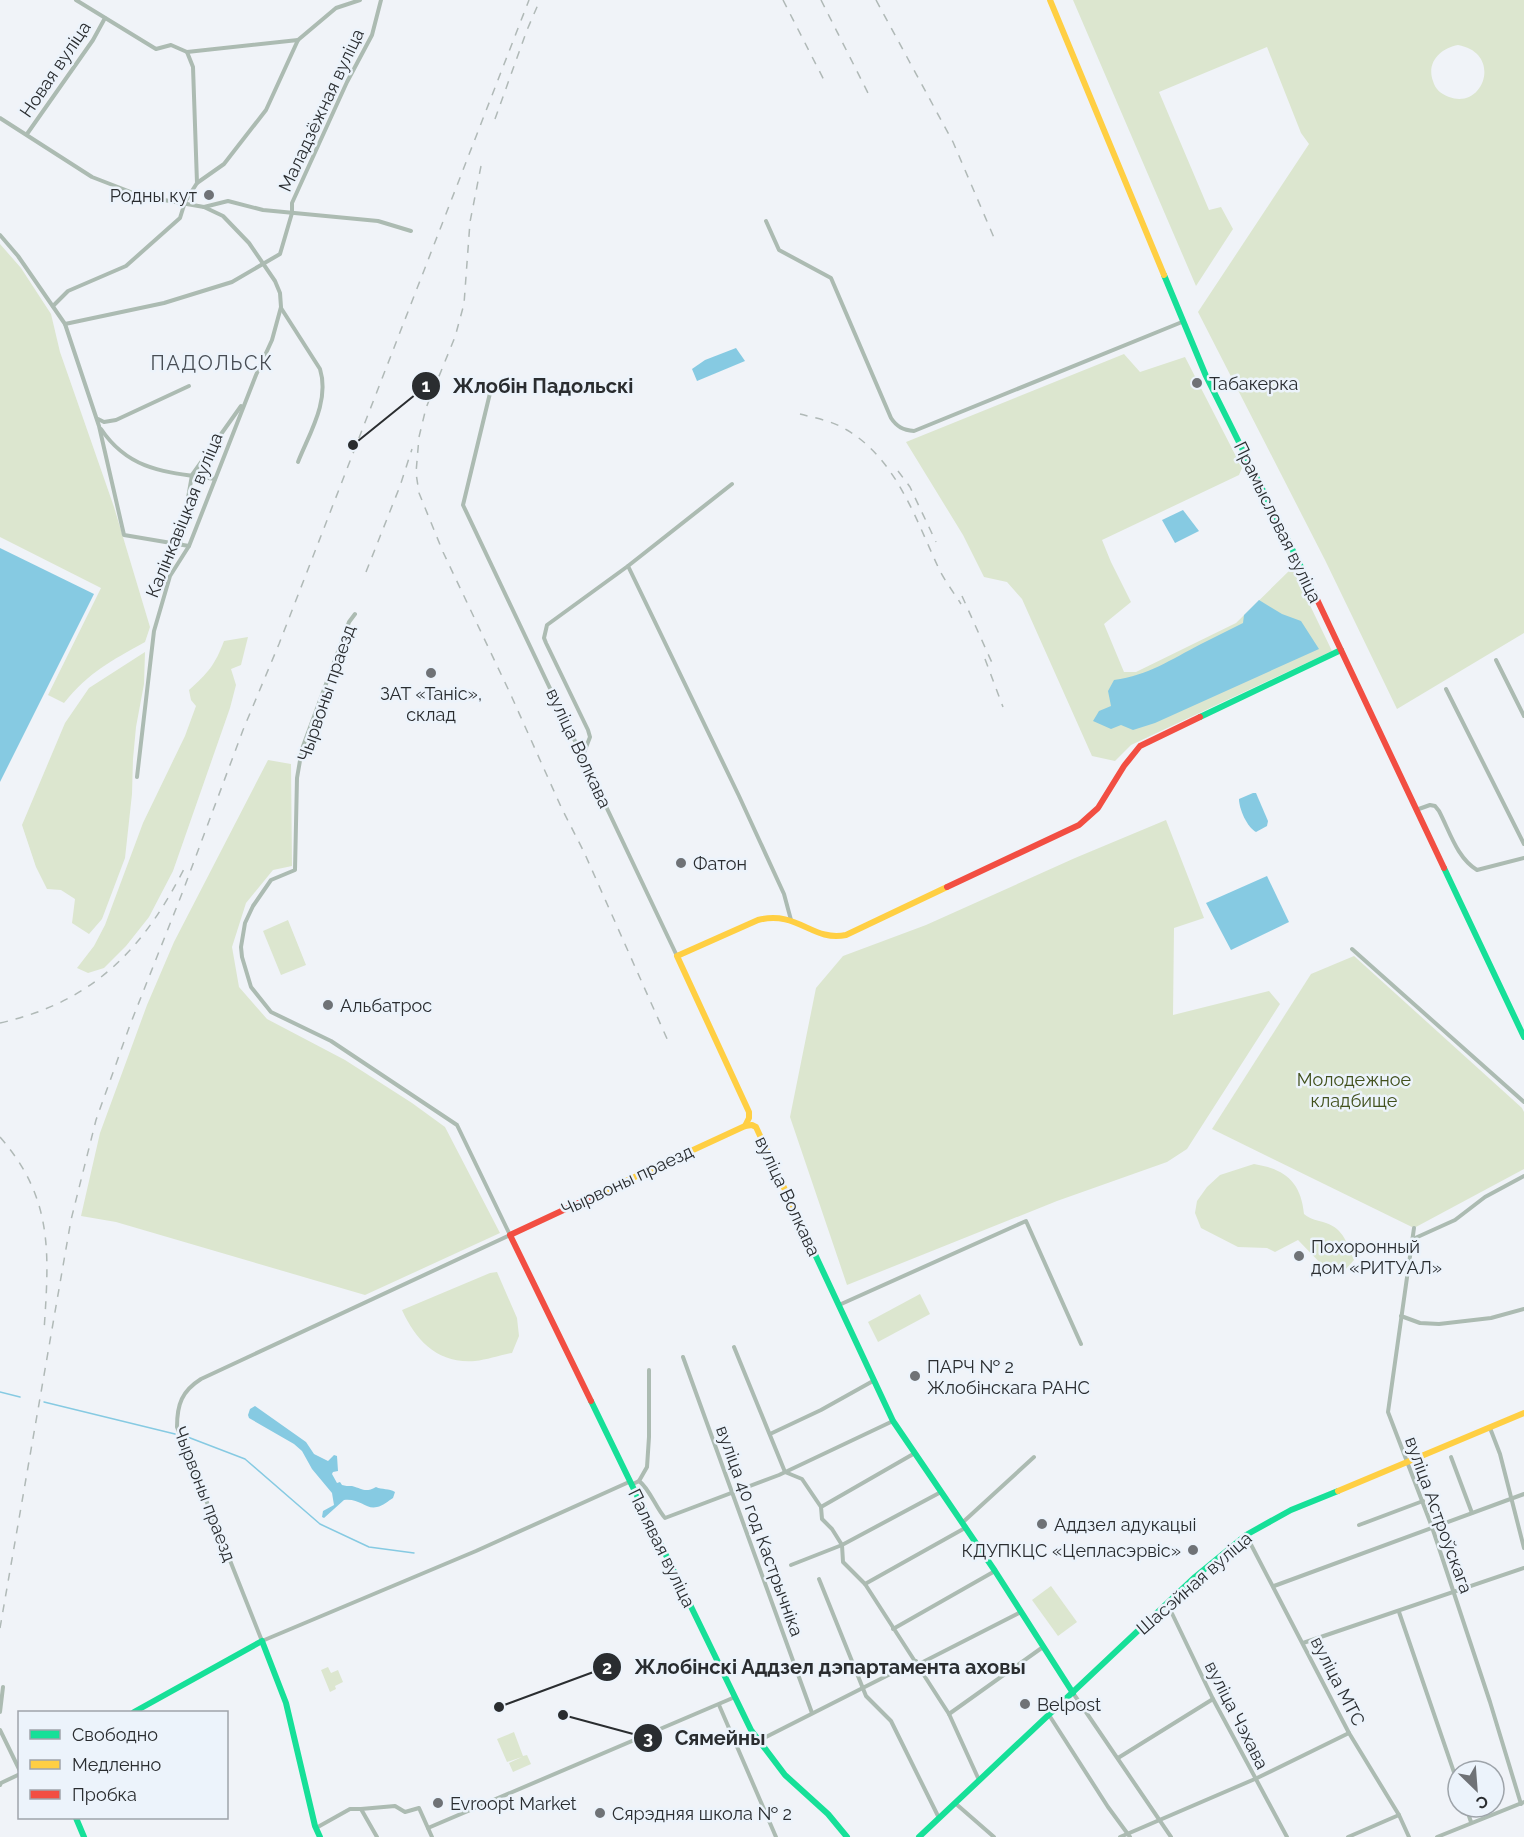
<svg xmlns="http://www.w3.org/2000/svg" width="1524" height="1837" font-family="Raleway,sans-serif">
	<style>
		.green { fill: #dce6cf; fill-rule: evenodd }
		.water { fill: #86cae2 }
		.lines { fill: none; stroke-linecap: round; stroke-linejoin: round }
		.stream { stroke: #86cae2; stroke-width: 1.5 }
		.street { stroke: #acbbb2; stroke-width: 4 }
		.fast { stroke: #16e098; stroke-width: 6 }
		.slow { stroke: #ffcf43; stroke-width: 6 }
		.jam { stroke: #f24e42; stroke-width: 6 }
		.rail { stroke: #b0b9b7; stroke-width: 1.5; stroke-dasharray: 8 8; stroke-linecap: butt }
		.poi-dot { fill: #6f7276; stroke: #ecf3fb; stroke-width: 2 }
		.labels { text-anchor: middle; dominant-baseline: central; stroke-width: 5; stroke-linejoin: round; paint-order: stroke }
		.street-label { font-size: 18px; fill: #2a2d30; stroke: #ecf3fb }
		.poi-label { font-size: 18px; fill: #2a2d30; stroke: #ecf3fb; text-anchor: start }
		.park-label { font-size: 18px; fill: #41501c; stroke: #ecf3fb }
		.neighbourhood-label { font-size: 20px; letter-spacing: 1.5px; fill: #484d54; stroke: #ecf3fb }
		.leader { fill: none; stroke: #2a2d30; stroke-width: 2 }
		.callout-dot { fill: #2a2d30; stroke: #ecf3fb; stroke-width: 2 }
		.mark-label { font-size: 18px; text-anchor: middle; font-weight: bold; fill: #fff }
		.callout-label { font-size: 20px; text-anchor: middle; font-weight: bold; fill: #2a2d30; stroke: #ecf3fb; stroke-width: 5; stroke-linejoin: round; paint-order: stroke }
	</style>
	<rect width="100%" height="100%" fill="#f0f3f8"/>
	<g class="green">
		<path d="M 1073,0 L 1524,0 L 1524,633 L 1397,709 L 1325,560 L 1198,312 L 1309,144 L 1301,133 L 1267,47 L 1159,92 L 1209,210 L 1221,207 L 1233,229 L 1196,286 ZM 1458,45 C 1503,53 1484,110 1449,97 C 1441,94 1435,89 1433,81 C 1426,62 1441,48 1458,45 Z"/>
		<path d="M 0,244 L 21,268 L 51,314 L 60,352 L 114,507 L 150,627 L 145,642 C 111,661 89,672 64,703 L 48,695 L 101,588 L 0,537 Z"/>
		<polygon points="1124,354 1140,372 1185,357 1242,468 1239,475 1102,540 1111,562 1131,602 1104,624 1124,672 1136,672 1236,623 1292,568 1332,651 1131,745 1115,761 1092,756 1022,599 1007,582 984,577 963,535 906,442"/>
		<path d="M 248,637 L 241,665 L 231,669 L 236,685 L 230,708 L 173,871 L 149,917 L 126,946 L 104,968 L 88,973 L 77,968 L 94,946 L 105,925 L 143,823 L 185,736 L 196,706 L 191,700 L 189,690 C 208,673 215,665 224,641 Z"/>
		<polygon points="145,652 144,684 136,727 133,759 132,794 125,858 102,919 89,934 72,923 75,899 61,890 47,889 36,867 22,825 65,723 89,688"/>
		<polygon points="268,760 291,764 292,866 273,870 246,903 232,947 239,987 267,1019 345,1060 412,1103 445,1127 500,1233 365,1295 116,1222 81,1216 100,1133 147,1005 174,942"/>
		<polygon points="1166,820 1204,918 1174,928 1173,1015 1269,991 1280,1004 1187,1149 1167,1162 1057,1201 847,1285 790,1117 816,988 843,956 926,925 1075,858"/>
		<polygon points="288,920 306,965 281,975 263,931"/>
		<polygon points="1354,956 1522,1108 1524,1112 1524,1169 1414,1228 1212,1129 1311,974"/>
		<path d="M 1254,1164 C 1285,1169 1301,1182 1304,1214 C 1311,1220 1318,1220 1326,1223 C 1344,1229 1347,1244 1354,1260 L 1345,1270 L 1328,1271 L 1298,1240 L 1275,1252 L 1267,1248 L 1238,1247 L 1201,1228 L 1195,1213 L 1197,1201 L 1207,1187 L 1220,1175 Z"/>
		<path d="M 497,1272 L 517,1318 L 519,1336 L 512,1353 C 500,1355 487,1360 475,1361 C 438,1364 416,1341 402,1310 L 490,1273 Z"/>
		<polygon points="920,1294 930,1314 878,1342 868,1322"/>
		<polygon points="1051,1586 1077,1622 1058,1636 1032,1600"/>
		<polygon points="328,1667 331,1673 338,1670 343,1682 335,1686 336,1689 330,1692 321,1670"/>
		<polygon points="514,1732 523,1756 527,1755 531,1764 513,1772 509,1763 522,1757 507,1762 497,1739"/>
	</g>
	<g class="water">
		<polygon points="736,348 745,361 697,381 692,369 705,360"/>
		<polygon points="1183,510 1199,531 1175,543 1162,520"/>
		<polygon points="0,548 94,594 0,782"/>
		<path d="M 1259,600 L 1282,614 L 1301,621 L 1319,649 L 1155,723 L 1133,730 L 1121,725 L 1111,729 L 1093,721 L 1099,711 L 1111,706 L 1108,691 L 1114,680 C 1149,675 1170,660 1201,644 C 1215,637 1229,630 1243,623 L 1244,615 Z"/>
		<path d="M 1253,793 L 1256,793 L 1268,821 L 1267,826 L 1256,832 C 1247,827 1239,809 1239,799 Z"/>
		<polygon points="1267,876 1289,922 1231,950 1206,903"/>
		<path d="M 255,1406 L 306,1442 L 314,1454 L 328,1461 L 334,1455 L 337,1456 L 338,1471 L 333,1472 L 332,1474 L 337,1483 L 340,1482 L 342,1485 C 345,1486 348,1486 352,1486 C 363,1489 365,1493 376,1487 C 382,1490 389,1488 395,1492 L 393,1498 C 388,1501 383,1506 377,1507 C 366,1510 360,1498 344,1500 L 324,1518 L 322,1517 L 323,1511 L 334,1505 L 332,1493 L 312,1469 L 302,1451 L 294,1444 L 249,1418 L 248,1415 L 250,1409 Z"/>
	</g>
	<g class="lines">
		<g class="stream">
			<polyline points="0,1392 20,1397"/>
			<polyline points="44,1402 175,1434"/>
			<polyline points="185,1436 245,1459 320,1524 369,1547 414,1553"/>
		</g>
		<g class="street">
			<polyline points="76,0 156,49 171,45 187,52 298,40"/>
			<polyline points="0,118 92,177 141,196 204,207 228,201 263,210 378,221 411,231"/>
			<polyline points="27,134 93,40 105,18"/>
			<polyline points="197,183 224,164 266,110 298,40 336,8 360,0"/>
			<path d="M 766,221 L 779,250 L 831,278 L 891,418 C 897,427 903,430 914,431 L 1182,322"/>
			<polyline points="0,235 18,256 65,324 99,426 124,535 189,546"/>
			<polyline points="53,306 68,291 126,266 180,218 185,202 197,183 193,67 187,52"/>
			<path d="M 281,308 L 320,369 C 330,401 309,434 298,462"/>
			<polyline points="65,324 164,303 232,282 280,254 292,213 292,203 347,82 372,35 381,0"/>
			<polyline points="491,389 463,505 677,956"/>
			<polyline points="98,419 104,422 116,420 189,386"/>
			<path d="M 101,429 C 130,472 168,472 215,479"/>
			<polyline points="180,544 192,475 241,406"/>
			<polyline points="628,566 739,796 784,894 791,920"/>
			<path d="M 355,614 L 349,622 L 302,749 L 297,778 L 295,870 L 271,880 L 253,906 L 245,923 L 241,947 L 242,957 L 251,987 L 271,1012 L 331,1041 L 457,1125 L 510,1235 L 201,1379 C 182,1391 177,1404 177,1427 L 262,1641 L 476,1551 L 629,1482"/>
			<polyline points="1496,660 1524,716"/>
			<polyline points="1446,689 1524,844"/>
			<polyline points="583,755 590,737 588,730 546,643 544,638 547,625 628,566 732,484"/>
			<polyline points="137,777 154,631 170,576 189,546 256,375 272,340 281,307 280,293 275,281 249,243 223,216 204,207"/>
			<path d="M 1416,810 L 1430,805 L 1435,806 L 1439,811 C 1450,832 1457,858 1477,870 L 1524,858"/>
			<polyline points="1352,949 1524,1102"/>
			<polyline points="1414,1228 1388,1412 1432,1527 1490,1702 1521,1804"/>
			<polyline points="1413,1239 1455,1220 1485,1197 1524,1176"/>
			<polyline points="839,1305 1026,1221 1081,1344"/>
			<polyline points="1401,1316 1420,1323 1439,1324 1491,1318 1524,1309"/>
			<polyline points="734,1347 785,1472 802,1479 821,1507 822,1519 832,1529 842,1545 843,1562 865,1584 949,1714 979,1780"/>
			<polyline points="683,1357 812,1713"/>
			<polyline points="1490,1428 1500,1454 1524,1548"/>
			<polyline points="770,1434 821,1410 873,1381"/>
			<polyline points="1451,1457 1472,1513"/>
			<path d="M 639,1481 C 649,1488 656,1508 665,1518 L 779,1475 L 893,1421"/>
			<polyline points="631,1485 639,1481 647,1467 649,1437 649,1370"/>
			<polyline points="821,1507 915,1453"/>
			<polyline points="962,1523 1034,1457"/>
			<polyline points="1359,1525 1423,1501"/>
			<polyline points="1246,1535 1349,1733 1399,1815 1409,1837"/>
			<polyline points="791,1565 842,1545 941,1492"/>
			<polyline points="819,1579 866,1696 891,1721 939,1818"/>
			<polyline points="865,1584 965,1528"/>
			<polyline points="1274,1586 1524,1494"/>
			<polyline points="1167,1603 1213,1699 1287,1837"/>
			<polyline points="1399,1612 1458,1784"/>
			<polyline points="893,1629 995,1571"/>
			<polyline points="1303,1643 1524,1568"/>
			<polyline points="919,1664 1021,1612"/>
			<polyline points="1073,1693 1171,1837"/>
			<polyline points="719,1705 776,1837"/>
			<polyline points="0,1712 3,1687"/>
			<polyline points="949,1714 1043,1647"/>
			<polyline points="1049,1715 1108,1807 1130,1837"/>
			<polyline points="0,1730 20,1771"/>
			<polyline points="758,1741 916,1661"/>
			<polyline points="1118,1758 1213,1699"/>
			<polyline points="0,1785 1,1783 20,1774"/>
			<polyline points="955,1803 994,1837"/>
			<polyline points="1466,1807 1471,1822"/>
			<polyline points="361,1809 395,1806 405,1812 419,1808 432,1837"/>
			<polyline points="316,1828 350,1809 361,1809 377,1837"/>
			<polyline points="428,1828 735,1697"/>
			<polyline points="1120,1837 1255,1779 1349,1733"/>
			<polyline points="1348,1837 1399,1815"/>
			<polyline points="1437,1837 1524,1802"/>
		</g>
		<g class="fast">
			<polyline points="1164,275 1206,376 1314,593"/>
			<polyline points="1200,717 1341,650"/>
			<polyline points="1444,868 1524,1037"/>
			<polyline points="798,1218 893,1421 995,1571 1073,1693"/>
			<polyline points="591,1401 751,1730 785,1775 828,1814 847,1837"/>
			<polyline points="134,1712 262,1641 286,1703 315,1826 320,1837"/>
			<polyline points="76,1818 84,1837"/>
			<polyline points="919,1837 1195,1577 1246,1535 1291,1510 1338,1491"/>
		</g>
		<g class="slow">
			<polyline points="1050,0 1164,275"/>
			<path d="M 745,1126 L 749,1118 L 749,1112 L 677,956 L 758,920 C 798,910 812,942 846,935 L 947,887"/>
			<polyline points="600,1193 745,1126 752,1125 756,1127 798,1218"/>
			<polyline points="1338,1491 1524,1413"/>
		</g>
		<g class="jam">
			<polyline points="1314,593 1444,868"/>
			<polyline points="947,887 1079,825 1098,808 1124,766 1140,746 1200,717"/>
			<polyline points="591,1401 510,1235 600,1193"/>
		</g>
		<g class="rail">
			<polyline points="783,0 826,84"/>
			<polyline points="821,0 869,95"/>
			<polyline points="876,0 953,142 995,240"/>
			<polyline points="495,119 527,30 540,0"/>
			<polyline points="481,166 470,222 464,304 455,337 426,408 419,437 416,473 419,493 443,552 510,693 562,809 584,852 668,1041"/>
			<path d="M 800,414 C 815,418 833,421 847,430 C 897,460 916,520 939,569 C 945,581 954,593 961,604"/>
			<polyline points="898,471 910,487 936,542"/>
			<polyline points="366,572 400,486 412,449"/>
			<polyline points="962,596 993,665"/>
			<polyline points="985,659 1003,707"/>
			<path d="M 0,1023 C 93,1002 143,950 185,867"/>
			<path d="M 0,1137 C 54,1199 49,1254 44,1331"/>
			<polyline points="0,1628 71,1220 96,1120 130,1025 183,891 243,730 279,644 529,0"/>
		</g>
	</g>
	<g class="poi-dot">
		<circle cx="209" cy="195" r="6"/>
		<circle cx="1197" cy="383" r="6"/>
		<circle cx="431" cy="673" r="6"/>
		<circle cx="681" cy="863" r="6"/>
		<circle cx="328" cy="1005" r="6"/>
		<circle cx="1299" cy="1256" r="6"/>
		<circle cx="915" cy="1376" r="6"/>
		<circle cx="1042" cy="1524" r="6"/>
		<circle cx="1193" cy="1550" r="6"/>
		<circle cx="1025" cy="1704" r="6"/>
		<circle cx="438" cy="1803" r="6"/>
		<circle cx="600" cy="1813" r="6"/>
	</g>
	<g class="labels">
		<g class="street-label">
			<text transform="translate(55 69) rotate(-56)">Новая вуліца</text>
			<text transform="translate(321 110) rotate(-65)">Маладзёжная вуліца</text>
			<text transform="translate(184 515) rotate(-68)">Калінкавіцкая вуліца</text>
			<text transform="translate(1278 522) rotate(64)">Прамысловая вуліца</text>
			<text transform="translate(326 693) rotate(-71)">Чырвоны праезд</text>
			<text transform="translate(579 748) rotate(65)">вуліца Волкава</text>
			<text transform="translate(627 1180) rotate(-25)">Чырвоны праезд</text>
			<text transform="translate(788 1196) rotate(65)">вуліца Волкава</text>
			<text transform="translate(205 1494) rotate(69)">Чырвоны праезд</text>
			<text transform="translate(1439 1515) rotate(70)">вуліца Астроўскага</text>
			<text transform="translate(760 1531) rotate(70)">вуліца 40 год Кастрычніка</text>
			<text transform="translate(662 1548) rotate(64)">Палявая вуліца</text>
			<text transform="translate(1194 1583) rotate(-41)">Шасэйная вуліца</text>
			<text transform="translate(1338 1681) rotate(63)">вуліца МТС</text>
			<text transform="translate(1237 1715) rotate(63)">вуліца Чэхава</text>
		</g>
		<g class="poi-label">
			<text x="197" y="195" text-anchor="end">Родны кут</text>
			<text x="1209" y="383">Табакерка</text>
			<text x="431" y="693" text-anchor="middle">ЗАТ «Таніс»,<tspan x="431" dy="21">склад</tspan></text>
			<text x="693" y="863">Фатон</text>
			<text x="340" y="1005">Альбатрос</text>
			<text x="1311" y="1246">Похоронный<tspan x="1311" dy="21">дом «РИТУАЛ»</tspan></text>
			<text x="927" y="1366">ПАРЧ № 2<tspan x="927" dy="21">Жлобінскага РАНС</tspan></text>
			<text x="1054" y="1524">Аддзел адукацыі</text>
			<text x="1181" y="1550" text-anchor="end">КДУПКЦС «Цепласэрвіс»</text>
			<text x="1037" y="1704">Belpost</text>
			<text x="450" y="1803">Evroopt Market</text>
			<text x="612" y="1813">Сярэдняя школа № 2</text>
		</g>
		<g class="park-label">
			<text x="1354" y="1079">Молодежное<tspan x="1354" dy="21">кладбище</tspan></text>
		</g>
		<g class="neighbourhood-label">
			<text x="212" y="363">ПАДОЛЬСК</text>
		</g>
	</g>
	<path class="leader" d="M353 445L426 386M499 1707L607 1667M563 1715L648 1738"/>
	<g class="callout-dot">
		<circle cx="353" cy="445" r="6"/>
		<circle cx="499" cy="1707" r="6"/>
		<circle cx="563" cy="1715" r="6"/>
		<circle cx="426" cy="386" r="15"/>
		<circle cx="607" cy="1667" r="15"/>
		<circle cx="648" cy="1738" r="15"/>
	</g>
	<g class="mark-label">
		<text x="426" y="392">1</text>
		<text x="607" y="1674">2</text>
		<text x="648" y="1744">3</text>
	</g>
	<g class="callout-label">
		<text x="543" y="393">Жлобін Падольскі</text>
		<text x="830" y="1674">Жлобінскі Аддзел дэпартамента аховы</text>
		<text x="720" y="1745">Сямейны</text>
	</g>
	<rect x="18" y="1711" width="210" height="108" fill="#ecf3fb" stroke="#9ea4aa" stroke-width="1.5"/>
	<rect x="30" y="1730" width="30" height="9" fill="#16e098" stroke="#9ea4aa" stroke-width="1.5"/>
	<text x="72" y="1741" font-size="18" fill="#2a2d30">Свободно</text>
	<rect x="30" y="1760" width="30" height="9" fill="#ffcf43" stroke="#9ea4aa" stroke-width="1.5"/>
	<text x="72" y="1771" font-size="18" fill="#2a2d30">Медленно</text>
	<rect x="30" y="1790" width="30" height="9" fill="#f24e42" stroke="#9ea4aa" stroke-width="1.5"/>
	<text x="72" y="1801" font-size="18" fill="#2a2d30">Пробка</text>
	<g transform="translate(1476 1789) rotate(155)"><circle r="28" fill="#ecf3fb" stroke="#9ea4aa" stroke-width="1.5"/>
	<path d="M0-4.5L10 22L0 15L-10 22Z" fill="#6f7276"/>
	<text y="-9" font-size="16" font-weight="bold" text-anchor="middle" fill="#2a2d30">С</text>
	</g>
</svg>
